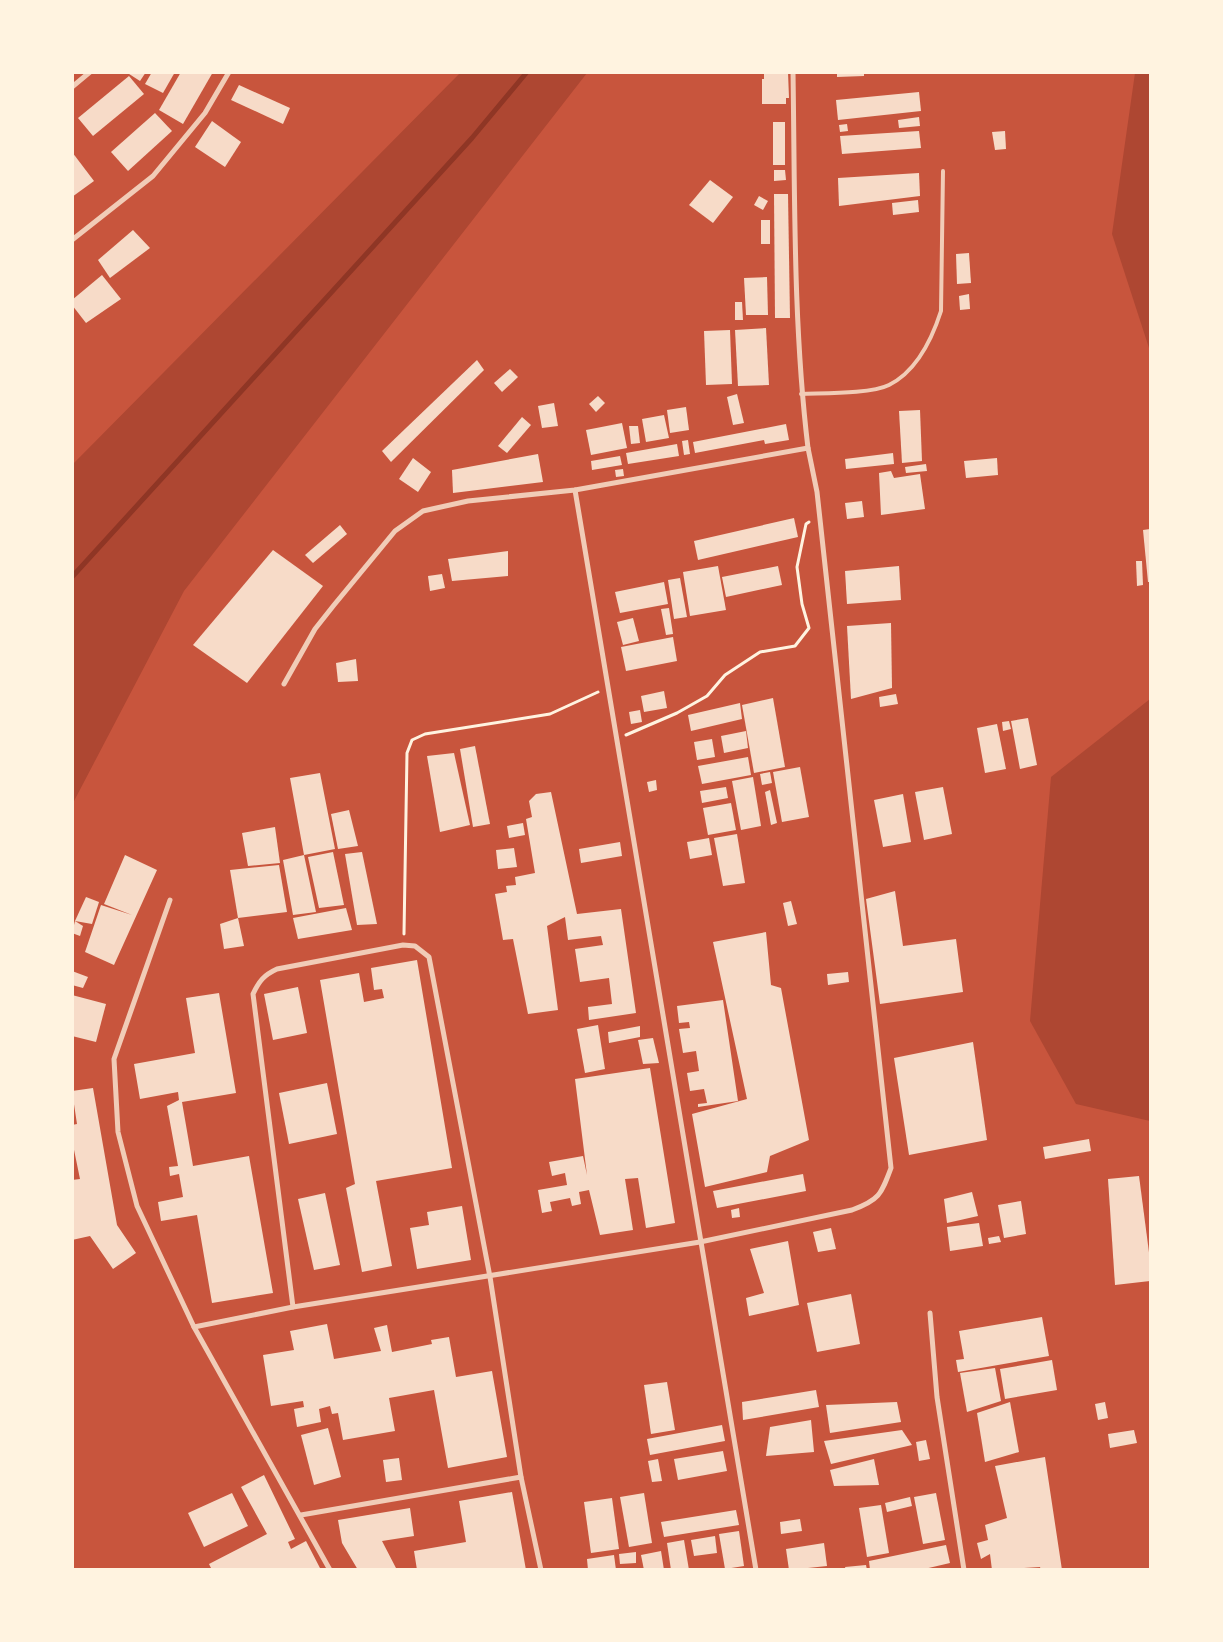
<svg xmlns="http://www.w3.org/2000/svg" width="1223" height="1642" font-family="Overpass,sans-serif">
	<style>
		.green { fill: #ae4732 }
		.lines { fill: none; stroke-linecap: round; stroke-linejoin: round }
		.stream { stroke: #8f3625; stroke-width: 5 }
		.building { fill: #f7dbc8 }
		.path { stroke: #fff3e0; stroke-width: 3 }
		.service { stroke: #f1ccb7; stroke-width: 4 }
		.minor { stroke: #f1ccb7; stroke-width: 5 }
	</style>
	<rect width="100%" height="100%" fill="#c8553d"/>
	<g class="green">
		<polygon points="460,73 587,73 184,591 73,803 73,464"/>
		<polygon points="1135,73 1150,73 1150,351 1112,234"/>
		<polygon points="1150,699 1150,1121 1076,1104 1030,1021 1051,777"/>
	</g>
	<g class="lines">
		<polyline class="stream" points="72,577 472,138 527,72"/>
	</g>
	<g class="building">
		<polygon points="126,72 146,72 140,81"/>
		<polygon points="152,72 175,72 163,93 145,84"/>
		<polygon points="181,72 213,72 183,124 159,110"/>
		<polygon points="764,72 788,72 789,98 786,98 786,104 762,104 762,79 764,79"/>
		<polygon points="837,72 864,72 864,76 837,77"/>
		<polygon points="129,76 144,94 93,136 78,118"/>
		<polygon points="239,85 290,108 283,124 231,100"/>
		<polygon points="919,92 921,111 838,120 836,100"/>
		<polygon points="155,113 172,131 128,171 111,152"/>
		<polygon points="919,117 920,126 899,128 898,120"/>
		<polygon points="212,121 241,142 225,167 195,147"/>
		<rect x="773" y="122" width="12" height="43"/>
		<polygon points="847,124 848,131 840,132 839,125"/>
		<polygon points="919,131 921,148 842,154 840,136"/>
		<polygon points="1005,131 1006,149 995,150 992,132"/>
		<polygon points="72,152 94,181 72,197"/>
		<polygon points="774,170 785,170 786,180 774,181"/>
		<polygon points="919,173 920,196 839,206 838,178"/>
		<polygon points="710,180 733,197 713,223 689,205"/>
		<polygon points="774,194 788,194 790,318 775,318"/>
		<polygon points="759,196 768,201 763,210 754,205"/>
		<polygon points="918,200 919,212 893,215 892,203"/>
		<rect x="761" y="220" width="9" height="24"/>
		<polygon points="133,230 150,248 110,278 98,260"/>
		<polygon points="969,253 971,283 957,284 956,254"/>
		<polygon points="102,275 121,299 86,323 72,305 72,300"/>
		<polygon points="767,277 768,315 746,315 744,278"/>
		<polygon points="969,294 970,309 960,310 959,296"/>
		<polygon points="735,302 742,302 743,320 735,320"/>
		<polygon points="766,328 769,385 738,386 735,330"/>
		<polygon points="730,330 732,384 706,385 704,331"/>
		<polygon points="477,360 484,370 391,462 382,451"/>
		<polygon points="510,369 518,377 502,392 494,383"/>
		<polygon points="737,394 744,423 733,425 727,397"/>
		<polygon points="598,396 605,403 596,412 589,404"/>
		<polygon points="554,403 558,426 542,428 538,406"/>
		<polygon points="686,407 689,430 670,433 667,410"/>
		<polygon points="920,410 922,461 902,463 899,411"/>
		<polygon points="664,415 669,438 646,442 642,419"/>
		<polygon points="522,417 531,425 507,453 498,446"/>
		<polygon points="622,423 627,448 591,455 586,430"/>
		<polygon points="786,424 789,440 765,444 764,440 695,453 693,442"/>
		<polygon points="629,426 638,426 640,443 631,444"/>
		<polygon points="688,440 690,454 684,455 682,441"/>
		<polygon points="677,444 679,456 628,464 626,453"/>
		<polygon points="893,453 894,464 846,469 845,459"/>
		<polygon points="538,454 543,482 453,493 452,470"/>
		<polygon points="620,456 622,465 592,470 591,461"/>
		<polygon points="413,458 431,472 418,492 399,479"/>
		<polygon points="997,458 998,475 966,478 964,461"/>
		<polygon points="926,464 927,471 906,473 905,467"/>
		<polygon points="623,469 624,476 616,477 615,470"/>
		<polygon points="891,471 894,478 920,474 925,509 881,515 879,473"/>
		<polygon points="862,501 864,517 847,519 845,503"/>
		<polygon points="794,518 798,537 698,560 694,541"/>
		<polygon points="340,525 347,534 313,563 305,555"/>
		<polygon points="1150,529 1150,582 1148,582 1143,530"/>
		<polygon points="273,550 323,586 247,683 193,645"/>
		<polygon points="508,551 508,576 452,581 448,559"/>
		<polygon points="1136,561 1142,561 1143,585 1137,586"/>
		<polygon points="718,566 726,610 690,616 683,572"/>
		<polygon points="778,566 782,585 726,597 722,577"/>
		<polygon points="899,566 901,600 847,604 845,571"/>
		<polygon points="442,574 445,588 430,591 428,576"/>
		<polygon points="680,578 687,617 674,619 668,580"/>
		<polygon points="664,582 668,604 620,613 615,592"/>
		<polygon points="669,608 673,634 666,635 661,609"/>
		<polygon points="633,618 639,641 623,645 617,622"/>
		<polygon points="891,623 892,688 851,699 847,626"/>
		<polygon points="673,637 677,661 626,671 621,647"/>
		<polygon points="356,659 358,681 338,682 336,663"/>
		<polygon points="664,691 667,708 644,712 641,696"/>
		<polygon points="896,694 898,704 880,707 879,697"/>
		<polygon points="773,698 785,767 754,773 742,705"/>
		<polygon points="740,703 742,719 691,731 688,715"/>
		<polygon points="640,710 642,722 631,724 629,712"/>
		<polygon points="1028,718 1037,765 1020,769 1011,721"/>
		<polygon points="1009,721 1011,729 1003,731 1002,722"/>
		<polygon points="997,724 1006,769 985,773 977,728"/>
		<polygon points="746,731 748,748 724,753 721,736"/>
		<polygon points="712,739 715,757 697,760 694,742"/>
		<polygon points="475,746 490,824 473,827 460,749"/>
		<polygon points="454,753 470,825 440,832 427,756"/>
		<polygon points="748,757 751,775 702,784 698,766"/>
		<polygon points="800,767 809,817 782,822 773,772"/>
		<polygon points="770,772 772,783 762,785 760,774"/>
		<polygon points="320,773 335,849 304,855 316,912 293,915 283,860 304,855 290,778"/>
		<polygon points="753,777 761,826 741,830 732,781"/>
		<polygon points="656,780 657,790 649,792 647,782"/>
		<polygon points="726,787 728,798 702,803 700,791"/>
		<polygon points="943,787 952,834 924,840 915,792"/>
		<polygon points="770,790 777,823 771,825 765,792"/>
		<polygon points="551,792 577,914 621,909 636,1013 589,1020 588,1007 612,1004 609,978 580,982 575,949 603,945 601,936 568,940 565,917 547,926 558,1010 528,1014 513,939 503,940 495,894 507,892 506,886 516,885 515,877 535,873 526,819 532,817 529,801 536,794"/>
		<polygon points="903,794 911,842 883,847 874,800"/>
		<polygon points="731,803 736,830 708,835 703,808"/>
		<polygon points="349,810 358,846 338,849 331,814"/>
		<polygon points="523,823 525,835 509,838 507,826"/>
		<polygon points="275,827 280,863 248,866 242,833"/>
		<polygon points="737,834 745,883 723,886 714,838"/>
		<polygon points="709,838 712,855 690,859 687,842"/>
		<polygon points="620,842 622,856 581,863 579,849"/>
		<polygon points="514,848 517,867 498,869 496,850"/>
		<polygon points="333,852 344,905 319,908 308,857"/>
		<polygon points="362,852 377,924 357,925 345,854"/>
		<polygon points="125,855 157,870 114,965 85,952 101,905 132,915 104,904"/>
		<polygon points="279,865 287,912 238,918 230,870"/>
		<polygon points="895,891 903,946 956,939 963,992 880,1004 866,899"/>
		<polygon points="86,897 99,902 92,924 75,921"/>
		<polygon points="791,901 797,924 788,926 783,903"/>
		<polygon points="346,908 352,930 298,939 293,918"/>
		<polygon points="238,918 244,946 224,949 220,924"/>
		<polygon points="75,921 83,926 80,936 72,933"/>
		<polygon points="766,932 771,985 781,988 809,1140 770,1156 767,1172 705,1187 692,1114 747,1099 713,942"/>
		<polygon points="417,960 452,1168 376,1181 392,1266 362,1272 346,1188 355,1184 320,980 359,973 364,1002 384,998 382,989 374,990 371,968"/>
		<polygon points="72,971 88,977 83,988 72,985"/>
		<polygon points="848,972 849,982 828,985 827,974"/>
		<polygon points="298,987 307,1033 273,1040 264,994"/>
		<polygon points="219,993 236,1093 182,1102 193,1166 249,1156 273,1293 212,1303 197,1215 161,1221 158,1202 183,1197 179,1174 170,1176 169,1167 178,1166 167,1106 179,1100 178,1092 140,1099 134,1064 195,1053 186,998"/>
		<polygon points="72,995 106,1004 96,1042 72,1036"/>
		<polygon points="723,1000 738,1101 698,1107 698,1104 707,1103 704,1089 690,1091 687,1073 699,1071 696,1051 683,1053 679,1029 690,1028 689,1022 679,1023 677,1006"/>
		<polygon points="598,1025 605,1069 585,1073 577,1029"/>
		<polygon points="640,1026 640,1037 609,1043 608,1032"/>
		<polygon points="653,1038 659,1063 643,1064 638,1040"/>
		<polygon points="973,1042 987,1140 909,1155 894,1058"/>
		<polygon points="650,1068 675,1223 646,1228 638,1178 625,1179 633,1230 600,1235 589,1190 579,1192 581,1204 572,1206 570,1198 550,1202 552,1211 542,1213 538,1190 567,1185 565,1173 552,1176 549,1162 583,1156 587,1175 575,1079"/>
		<polygon points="327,1083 337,1134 289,1144 279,1093"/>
		<polygon points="93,1088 117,1225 136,1253 113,1269 90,1236 72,1240 72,1180 80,1179 72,1140 72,1125 77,1124 72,1091"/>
		<polygon points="1089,1139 1091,1151 1045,1159 1043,1147"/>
		<polygon points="803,1174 806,1191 717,1208 713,1191"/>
		<polygon points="1139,1176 1150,1260 1150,1281 1115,1285 1108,1179"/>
		<polygon points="972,1192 978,1216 947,1223 944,1199"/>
		<polygon points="325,1193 340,1265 314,1270 298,1199"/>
		<polygon points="1021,1201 1026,1234 1004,1238 998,1205"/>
		<polygon points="462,1206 471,1260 417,1269 410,1228 429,1225 427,1212"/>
		<polygon points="739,1208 740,1217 732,1218 731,1210"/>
		<polygon points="979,1223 983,1246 950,1251 947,1227"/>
		<polygon points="831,1228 836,1249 818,1252 813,1232"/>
		<polygon points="999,1236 1001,1242 989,1244 988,1238"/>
		<polygon points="788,1241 799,1305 749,1316 746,1298 764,1293 750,1249"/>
		<polygon points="851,1294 860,1344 817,1352 807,1303"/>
		<polygon points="1042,1317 1049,1356 958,1372 956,1360 964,1359 959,1331"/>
		<polygon points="327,1324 334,1359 381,1351 374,1328 387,1325 392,1352 432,1344 431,1340 449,1337 456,1377 492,1371 507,1457 448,1468 434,1390 389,1398 395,1431 343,1440 338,1413 332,1414 330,1406 319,1409 321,1422 297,1427 294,1409 304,1407 303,1401 271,1406 263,1355 294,1350 290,1331"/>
		<polygon points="1052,1360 1057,1390 1005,1399 1000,1369"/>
		<polygon points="995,1368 1001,1401 967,1412 960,1373"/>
		<polygon points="667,1382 675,1430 651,1434 644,1385"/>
		<polygon points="816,1390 819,1407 743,1420 742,1402"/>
		<polygon points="897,1402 901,1422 830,1433 826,1405"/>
		<polygon points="1010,1402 1019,1452 985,1462 977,1413"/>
		<polygon points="1105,1402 1108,1418 1098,1420 1095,1404"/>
		<polygon points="811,1420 814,1452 766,1456 770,1427"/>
		<polygon points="722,1425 725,1441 650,1455 647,1439"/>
		<polygon points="328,1428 341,1477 314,1485 301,1435"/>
		<polygon points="902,1430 912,1445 831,1464 824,1441"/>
		<polygon points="1134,1430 1137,1443 1110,1448 1108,1434"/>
		<polygon points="926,1440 930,1459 919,1461 916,1442"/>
		<polygon points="723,1451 727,1471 678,1480 674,1459"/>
		<polygon points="1045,1457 1062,1570 1041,1570 1040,1567 992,1570 990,1554 981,1559 977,1543 988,1540 985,1525 1007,1518 995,1466"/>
		<polygon points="399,1458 402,1480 386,1482 383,1460"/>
		<polygon points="658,1459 662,1481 652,1482 648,1461"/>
		<polygon points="874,1459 879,1485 834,1486 830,1470"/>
		<polygon points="264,1475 295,1539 288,1542 291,1549 306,1541 321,1570 212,1570 209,1564 267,1534 241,1487"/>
		<polygon points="512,1492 526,1570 417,1570 414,1551 466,1542 459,1501"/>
		<polygon points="232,1493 248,1526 204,1547 188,1513"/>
		<polygon points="644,1493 652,1543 629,1547 620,1497"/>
		<polygon points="936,1493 945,1540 923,1544 914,1497"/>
		<polygon points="910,1497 912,1506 887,1512 885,1503"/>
		<polygon points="612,1498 619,1549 591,1553 584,1502"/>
		<polygon points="881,1505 889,1553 867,1557 859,1508"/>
		<polygon points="410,1508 414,1536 382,1541 397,1570 358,1570 342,1543 338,1520"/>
		<polygon points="736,1510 739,1525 664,1537 661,1522"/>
		<polygon points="800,1519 802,1531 781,1534 780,1522"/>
		<polygon points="739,1531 744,1566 725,1569 719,1534"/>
		<polygon points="715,1536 717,1553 694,1556 691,1540"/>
		<polygon points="684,1540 689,1570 671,1570 667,1543"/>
		<polygon points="824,1543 827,1566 789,1570 786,1549"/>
		<polygon points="946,1545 950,1563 920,1570 870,1570 869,1561"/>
		<polygon points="661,1551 664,1570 644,1570 641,1555"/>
		<polygon points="636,1552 636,1563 620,1564 619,1554"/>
		<polygon points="614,1555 616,1570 588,1570 587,1559"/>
		<polygon points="866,1565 867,1570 846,1570 845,1567"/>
	</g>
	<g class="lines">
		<g class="path">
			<polyline points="626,735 677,713 707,696 725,675 760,652 795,646 809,628 802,604 797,567 806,524 809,522"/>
			<polyline points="404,934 407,753 412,740 425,734 550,714 598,692"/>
		</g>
		<path class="service" d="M 801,394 C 823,393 871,394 889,385 C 917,371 932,339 941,311 L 943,171"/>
		<g class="minor">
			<path d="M 793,72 C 795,198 793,323 808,448"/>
			<polyline points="72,87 90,72"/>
			<polyline points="72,240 153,176 205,113 229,72"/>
			<polyline points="575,490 756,1570"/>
			<polyline points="170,900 114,1059 118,1132 137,1206 194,1327 330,1570"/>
			<path d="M 293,1307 L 253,994 C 259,981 264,975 277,969 L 403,945 L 415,946 L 429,957 L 490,1277 L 521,1477 L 541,1570"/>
			<polyline points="930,1313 937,1397 964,1570"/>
			<path d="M 194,1327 L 293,1307 L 700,1242 L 852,1210 C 879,1200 881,1195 891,1168 L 817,492 L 808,448 L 575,490 L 468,501 L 423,511 L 395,531 L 334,605 L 315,629 L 284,684"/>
			<polyline points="301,1515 521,1477"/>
		</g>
	</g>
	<rect width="1223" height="1642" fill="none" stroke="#fff3e0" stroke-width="148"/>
</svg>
